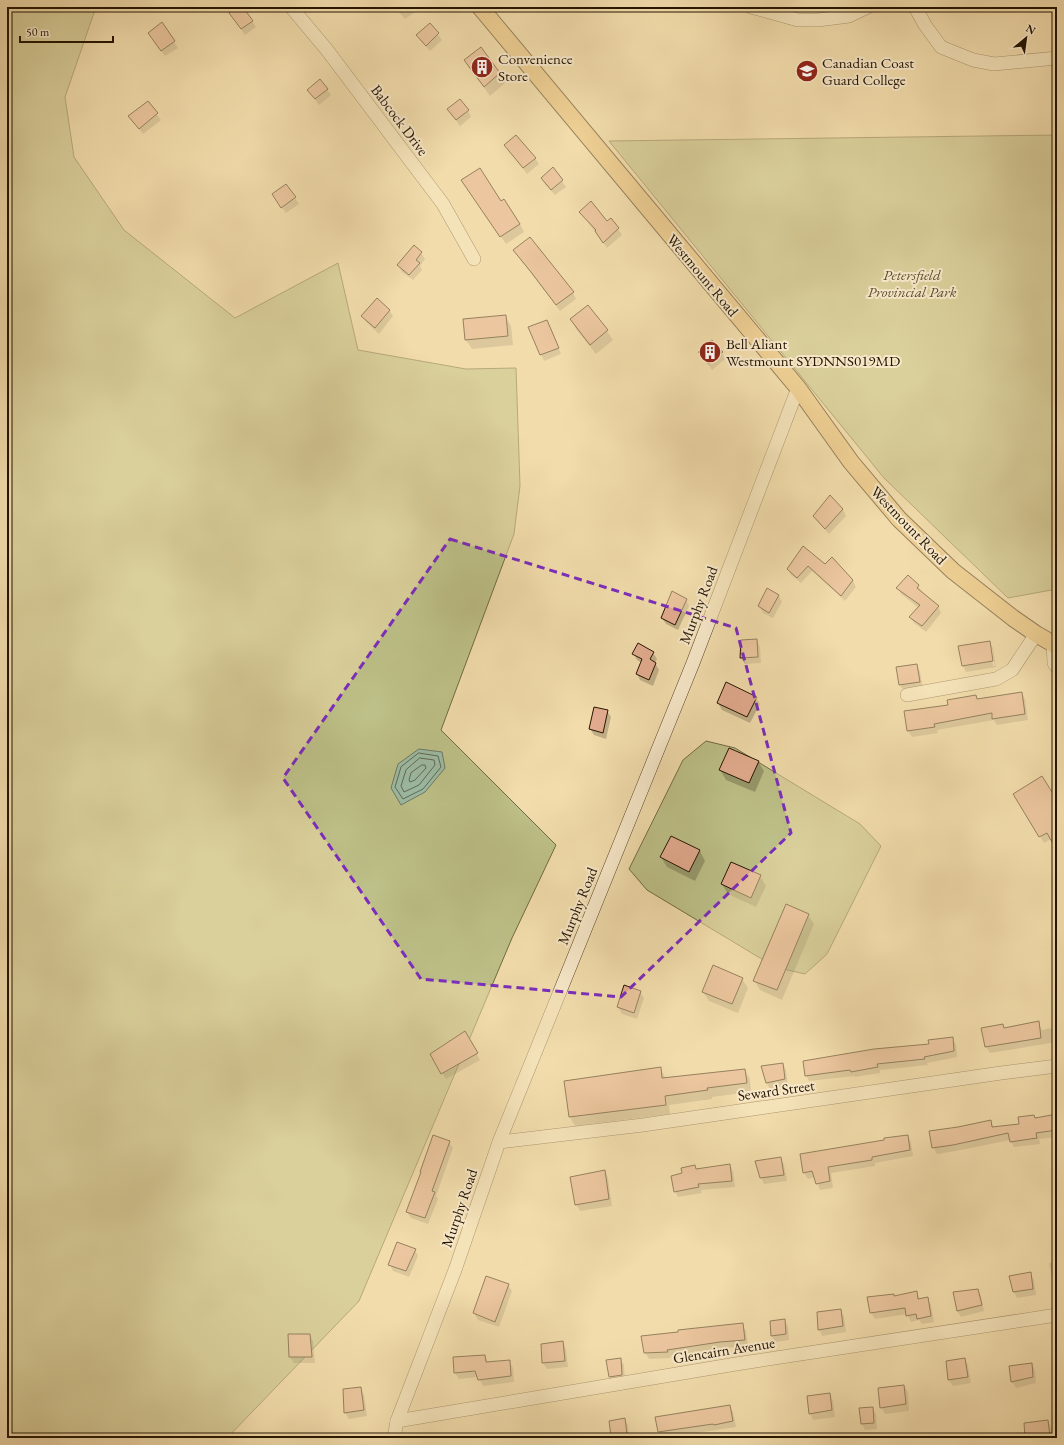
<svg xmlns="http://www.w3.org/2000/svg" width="1064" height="1445" font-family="'EB Garamond',serif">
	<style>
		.green { fill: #bdc088; stroke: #706a44 }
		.water { fill: #9cbca5; stroke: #6c7963 }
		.shadow { fill: #0003; fill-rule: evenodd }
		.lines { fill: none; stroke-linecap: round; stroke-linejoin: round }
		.shore { stroke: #606852; stroke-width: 1 }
		.building { fill: #e3ab8f; stroke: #241400 }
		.minor-casing { stroke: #58462b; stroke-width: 14 }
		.major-casing { stroke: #241400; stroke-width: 18 }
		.minor { stroke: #f7e8c9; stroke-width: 13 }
		.major { stroke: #e9be76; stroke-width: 16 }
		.marked { fill: none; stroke: #7b2cbf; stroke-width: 3; stroke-dasharray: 8 5; stroke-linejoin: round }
		.labels { text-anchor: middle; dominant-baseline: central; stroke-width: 4; stroke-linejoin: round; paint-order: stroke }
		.poi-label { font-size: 15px; fill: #241400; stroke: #f7e8c9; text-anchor: start }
		.street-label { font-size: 15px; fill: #241400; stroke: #f7e8c9 }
		.park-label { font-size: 15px; font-style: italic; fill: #5a5030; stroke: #f7e8c9 }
	</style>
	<rect width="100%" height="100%" fill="#f2dcac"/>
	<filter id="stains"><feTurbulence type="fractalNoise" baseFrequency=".005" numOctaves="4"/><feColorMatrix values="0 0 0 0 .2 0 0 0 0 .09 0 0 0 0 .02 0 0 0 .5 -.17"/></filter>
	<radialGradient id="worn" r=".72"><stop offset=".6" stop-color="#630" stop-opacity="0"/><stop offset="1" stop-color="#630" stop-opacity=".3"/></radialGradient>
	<g class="green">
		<polygon points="7,7 96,7 65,97 74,157 124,230 235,318 338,263 358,350 466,369 516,368 520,486 514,534 441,730 556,845 512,938 359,1301 227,1438 7,1438"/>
		<polygon points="1057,135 1057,589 1008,598 884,478 609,141"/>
		<polygon points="706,741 735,748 860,824 881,846 827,954 805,974 775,967 647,890 629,869 683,760"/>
	</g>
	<polygon class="water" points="419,749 442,752 445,768 425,792 401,805 391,788 398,764"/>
	<g class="shadow">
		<polygon points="237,7 242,7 256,27 245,35 234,19"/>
		<polygon points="394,7 411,7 414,13 405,19"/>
		<polygon points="430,24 442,40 430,51 421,41 418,35"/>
		<polygon points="153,39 174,42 178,48 165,56"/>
		<polygon points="481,48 505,83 490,96 465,60"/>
		<polygon points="327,89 331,95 319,105 308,90"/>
		<polygon points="148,102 161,120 143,134 129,116"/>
		<polygon points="448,109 468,111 471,117 460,126"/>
		<polygon points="505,145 535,158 539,164 527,174"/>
		<polygon points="553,168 566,187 555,195 545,184 542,178"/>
		<polygon points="286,185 299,204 286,213 277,201"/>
		<polygon points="467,188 501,202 520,224 524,232 506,244"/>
		<polygon points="581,213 607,223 611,219 622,235 607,248"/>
		<polygon points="514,251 573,293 576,299 560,311"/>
		<polygon points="421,253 425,259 420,266 422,270 413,280 402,272 398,265"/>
		<polygon points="588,306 607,331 613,340 596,354 576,329 571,320"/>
		<polygon points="389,310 393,316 379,334 366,322 363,316"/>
		<polygon points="505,316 511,326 513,345 472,349 466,340"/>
		<polygon points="547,321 561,354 544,361 530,328"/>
		<polygon points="699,352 722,353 725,359 712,370"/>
		<polygon points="830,496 843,510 846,516 829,534 818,522 814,516"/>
		<polygon points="803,547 825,565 832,558 853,581 856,587 845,601 812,571 801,583 791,575 788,569"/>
		<polygon points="918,586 922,592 938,606 941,613 926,632 914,623 910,617 919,608 901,594 898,588"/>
		<polygon points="767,590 779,596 782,602 773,618 763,613 759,606"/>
		<polygon points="686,600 689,606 678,630 666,624 662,618"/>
		<polygon points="757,640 760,647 761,663 745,664 741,658 742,641"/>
		<path d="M 989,642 L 993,648 L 996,667 L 966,672 L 963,666 L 959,647 ZM 990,648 L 992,648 L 995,666 L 993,666 Z"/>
		<polygon points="638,645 653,653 657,659 655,663 659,670 653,686 640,680 637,674 642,663 637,660 634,654"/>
		<polygon points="917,665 920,672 923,688 904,691 900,685 897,668"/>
		<polygon points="1021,693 1025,699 1028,720 997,725 994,720 937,730 938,733 912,737 908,731 949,706 976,696 977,700"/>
		<polygon points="756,698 760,704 750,723 722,710 718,703"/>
		<polygon points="607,711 611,717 606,739 594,735 590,729"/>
		<polygon points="758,761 764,771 755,792 726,780 720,770"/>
		<polygon points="1014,794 1057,802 1057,849 1051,839 1044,843"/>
		<polygon points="672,837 700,851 705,861 695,881 667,867 661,857"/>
		<polygon points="760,876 766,886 756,907 728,894 722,884"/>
		<polygon points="808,915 814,924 782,1000 760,990 755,981"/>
		<polygon points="742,979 748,988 738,1013 709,1001 703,992"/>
		<polygon points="625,987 640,992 644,998 637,1019 622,1014 618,1007"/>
		<polygon points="1038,1022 1042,1030 1057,1027 1057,1042 990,1053 986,1047 983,1029 1003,1026 1005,1029"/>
		<polygon points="465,1032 480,1060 446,1079 431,1055"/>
		<polygon points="952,1038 956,1044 957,1057 927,1063 928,1065 880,1070 880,1073 855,1077 854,1076 809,1081 806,1075 930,1045"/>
		<polygon points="783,1064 786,1070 788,1085 770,1089 766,1082"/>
		<polygon points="660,1068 666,1079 745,1070 750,1079 751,1092 712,1097 712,1099 669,1105 670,1114 575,1126 570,1117"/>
		<polygon points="1057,1115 1057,1137 1039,1139 1040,1144 1014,1147 1010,1140 956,1151 937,1154 933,1147 958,1128 991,1121 994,1128 1020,1125 1035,1119"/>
		<polygon points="908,1136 911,1142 913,1156 875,1163 875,1166 831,1173 833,1188 820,1190 815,1177 808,1179 804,1173"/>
		<polygon points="449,1142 453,1148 436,1196 438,1199 428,1224 411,1218 407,1212"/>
		<polygon points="781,1158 784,1165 787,1181 764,1184 761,1177"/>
		<polygon points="730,1165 733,1171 735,1187 701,1190 702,1193 678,1197 675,1191 683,1174 695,1166 697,1170"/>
		<polygon points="605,1171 608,1178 612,1206 580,1211 576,1204"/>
		<polygon points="415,1250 418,1256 409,1277 393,1271 390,1265"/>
		<polygon points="1057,1261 1057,1284 1056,1284 1052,1278 1049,1263"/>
		<polygon points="1030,1273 1034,1280 1036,1295 1017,1298 1014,1292"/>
		<polygon points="508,1285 512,1291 499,1327 478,1320 474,1313"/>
		<polygon points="978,1290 981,1296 984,1311 961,1317 957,1311"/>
		<polygon points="916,1292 920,1300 927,1298 931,1305 934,1322 922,1324 919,1320 911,1322 907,1314 875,1319 871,1313 868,1298 894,1297"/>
		<polygon points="840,1310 844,1316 846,1332 822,1336 819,1329"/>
		<polygon points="784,1320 788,1326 789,1340 775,1342 772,1336"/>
		<polygon points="742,1324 746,1331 748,1346 724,1348 670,1356 671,1358 649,1359 645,1352"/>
		<polygon points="310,1335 313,1341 315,1363 294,1363 290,1357"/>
		<polygon points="563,1342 566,1349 568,1367 547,1369 543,1363"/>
		<polygon points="485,1356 488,1362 509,1361 513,1368 514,1382 483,1386 478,1377 459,1379 455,1373"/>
		<polygon points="1055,1358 1057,1358 1057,1371"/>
		<polygon points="620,1359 624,1365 625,1381 613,1383 610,1377 607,1361"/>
		<polygon points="965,1359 968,1365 971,1383 953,1386 949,1380"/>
		<polygon points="1032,1364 1035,1370 1036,1383 1016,1388 1012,1382"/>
		<polygon points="904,1386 908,1392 909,1411 885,1414 881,1407"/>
		<polygon points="361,1389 364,1395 367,1416 349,1419 345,1413 344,1390"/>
		<polygon points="829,1394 833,1400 835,1417 813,1420 810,1413"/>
		<polygon points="730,1406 733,1412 736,1427 663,1438 659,1432"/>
		<polygon points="872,1408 876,1414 877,1429 865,1430 862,1424"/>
		<polygon points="624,1419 628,1425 629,1438 613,1438 610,1422"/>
		<polygon points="1048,1421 1051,1427 1053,1438 1026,1438 1025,1424"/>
		<polygon points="553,1435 554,1438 532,1438"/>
	</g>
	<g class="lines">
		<g class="shore">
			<polygon points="419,753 438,756 441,767 423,789 403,799 395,787 401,767"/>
			<polygon points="420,758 434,760 435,765 419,785 404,792 401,786 406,770"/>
			<polygon points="422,765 425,765 426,768 415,780 410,782 409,780 411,773"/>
		</g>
	</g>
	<g class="building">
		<polygon points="236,7 243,7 253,21 241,29 229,13"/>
		<polygon points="162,22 175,41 161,51 148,33"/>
		<polygon points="430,23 439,33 426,46 416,35"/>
		<polygon points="481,47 500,73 484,87 464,60"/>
		<polygon points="320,79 328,89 315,99 307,90"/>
		<polygon points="460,99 469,110 456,120 447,109"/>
		<polygon points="148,101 158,113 139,129 128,116"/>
		<polygon points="516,135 536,158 523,168 504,145"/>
		<polygon points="553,167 563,180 551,190 541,178"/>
		<polygon points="480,168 501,201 504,199 520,224 500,237 461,180"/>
		<polygon points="286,184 296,197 281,208 272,194"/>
		<polygon points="591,201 607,221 611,218 619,228 603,243 595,231 596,230 579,212"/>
		<polygon points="530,237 574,292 556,305 531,272 513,250"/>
		<polygon points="414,245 422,252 416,260 420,263 409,275 397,265"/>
		<polygon points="377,298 390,310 375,328 361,316"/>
		<polygon points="588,305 608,330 590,345 570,319"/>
		<polygon points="506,315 508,336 465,340 463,319"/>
		<polygon points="547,320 559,348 540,355 528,327"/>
		<polygon points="712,340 723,352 708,364 698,352"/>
		<polygon points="830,495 843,509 825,529 813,516"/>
		<polygon points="803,546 825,564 832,557 853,580 841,596 808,566 797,578 787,569"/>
		<polygon points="908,575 919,585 917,588 939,606 922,626 909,617 920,605 896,588"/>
		<polygon points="767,588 779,595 769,613 758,606"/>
		<polygon points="672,591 687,599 675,625 661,618"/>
		<polygon points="757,639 758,657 740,658 741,640"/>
		<polygon points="990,641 993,661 962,666 958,646"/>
		<polygon points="638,643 654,652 650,659 656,663 649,680 636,674 642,659 632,654"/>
		<polygon points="917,664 920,682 899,685 896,667"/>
		<polygon points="726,682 757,697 747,717 717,703"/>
		<polygon points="1022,692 1025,714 992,719 992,713 934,724 935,727 907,731 904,711 948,705 947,700 976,695 977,699"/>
		<polygon points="594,707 608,710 603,733 589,729"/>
		<polygon points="729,748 759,761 749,783 719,770"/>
		<polygon points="1042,776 1057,800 1057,851 1047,833 1039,837 1013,794"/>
		<polygon points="671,836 700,850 689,872 660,857"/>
		<polygon points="731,862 761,875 751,898 721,884"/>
		<polygon points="786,904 809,914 777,990 753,981"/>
		<polygon points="713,965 743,978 732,1004 702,992"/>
		<polygon points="624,985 641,991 634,1013 617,1007"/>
		<polygon points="1039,1021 1041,1038 985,1047 981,1028 1003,1024 1004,1028"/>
		<polygon points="465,1031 478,1053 441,1074 430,1054"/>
		<polygon points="953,1037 954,1051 924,1057 925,1059 877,1064 878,1067 851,1072 850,1070 805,1076 803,1061 874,1049 929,1044 928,1040"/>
		<polygon points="783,1063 785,1079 766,1083 761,1066"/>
		<polygon points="661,1067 662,1078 745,1069 747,1083 707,1088 708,1090 665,1096 666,1105 569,1117 564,1081"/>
		<polygon points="1057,1114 1057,1130 1036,1133 1037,1138 1010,1142 1008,1133 953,1145 932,1148 929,1131 958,1127 991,1120 992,1127 1019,1124 1018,1117 1034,1115 1035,1118"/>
		<polygon points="433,1135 450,1141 432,1191 435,1192 425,1218 406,1212 421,1172 420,1172"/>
		<polygon points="908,1135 910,1150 872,1157 872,1160 828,1167 830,1181 816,1184 812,1171 803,1173 800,1154 884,1140 884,1138"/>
		<polygon points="781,1157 784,1175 760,1178 755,1161"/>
		<polygon points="730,1164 732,1181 698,1184 699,1187 674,1192 671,1176 682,1173 681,1168 695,1165 696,1169"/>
		<polygon points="605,1170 609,1199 575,1205 570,1177"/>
		<polygon points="397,1242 416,1249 406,1271 388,1265"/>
		<polygon points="1031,1272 1033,1289 1013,1292 1009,1276"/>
		<polygon points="486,1276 509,1284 495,1322 473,1313"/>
		<polygon points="978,1289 982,1305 957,1311 953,1292"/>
		<polygon points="917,1291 918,1299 928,1297 931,1316 917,1319 916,1314 906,1316 905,1308 870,1313 867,1297 894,1294 894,1296"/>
		<polygon points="841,1309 843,1326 818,1330 817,1312"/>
		<polygon points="785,1319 786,1334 771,1336 770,1321"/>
		<polygon points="743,1323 745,1340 720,1342 667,1350 668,1352 644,1353 641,1336 678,1332 678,1330"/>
		<polygon points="288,1334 310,1334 312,1357 289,1357"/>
		<polygon points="563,1341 565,1361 542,1363 541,1344"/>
		<polygon points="485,1355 486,1362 510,1360 511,1376 478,1380 475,1371 454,1373 453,1357"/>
		<polygon points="621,1358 622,1375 609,1377 606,1360"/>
		<polygon points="965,1358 968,1377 948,1380 946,1361"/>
		<polygon points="1032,1363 1033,1377 1011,1382 1009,1366"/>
		<polygon points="904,1385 906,1404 880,1408 878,1388"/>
		<polygon points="361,1387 364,1410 344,1413 343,1389"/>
		<polygon points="830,1393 832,1410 809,1414 807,1396"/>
		<polygon points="730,1405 733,1421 714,1425 713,1424 658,1432 655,1417"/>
		<polygon points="873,1407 874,1423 861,1424 859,1408"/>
		<polygon points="625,1418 627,1434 611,1436 609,1421"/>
		<polygon points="1048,1420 1050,1437 1025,1438 1024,1423"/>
	</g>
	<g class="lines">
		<g class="minor-casing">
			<g id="minor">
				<polyline points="291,7 327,50 443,204 474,259"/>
				<polyline points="751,7 798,20 818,20 849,16 868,7"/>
				<polyline points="915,7 925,25 941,47 973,60 994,64 1057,58"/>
				<polyline points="1053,644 1054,663 1057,667"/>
				<polyline points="907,695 996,679 1012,670 1036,634"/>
				<polyline points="499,1142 643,1125 1001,1073 1057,1066"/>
				<polyline points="397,1421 736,1364 1057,1315"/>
				<polyline points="394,1438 397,1421 455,1270 499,1142 693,663 798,388"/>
			</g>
		</g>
		<g class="major-casing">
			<polyline id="major" points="480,7 798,388 851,462 899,519 953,571 1013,618 1036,634 1057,646"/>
		</g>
		<use href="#minor" class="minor"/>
		<use href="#major" class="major"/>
	</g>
	<path d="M0 0H1064V1445H0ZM 450,539 L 736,628 L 791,833 L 621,997 L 421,979 L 283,778 Z" fill="#f2dcac" fill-opacity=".55" fill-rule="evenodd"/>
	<path class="marked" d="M 450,539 L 736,628 L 791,833 L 621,997 L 421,979 L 283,778 Z"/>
	<defs>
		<g id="building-disc" transform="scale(1.15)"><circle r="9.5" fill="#8f2418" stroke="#f7e8c9"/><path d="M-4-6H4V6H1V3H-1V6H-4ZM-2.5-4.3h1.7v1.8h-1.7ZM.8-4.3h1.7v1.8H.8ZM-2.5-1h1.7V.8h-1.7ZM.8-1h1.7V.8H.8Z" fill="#fff"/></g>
		<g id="university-disc" transform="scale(1.15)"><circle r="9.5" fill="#8f2418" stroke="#f7e8c9"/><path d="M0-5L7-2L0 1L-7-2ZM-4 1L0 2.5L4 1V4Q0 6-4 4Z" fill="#fff"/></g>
	</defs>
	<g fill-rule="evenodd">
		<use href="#building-disc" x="482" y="67"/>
		<use href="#university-disc" x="807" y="71"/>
		<use href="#building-disc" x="710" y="352"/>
	</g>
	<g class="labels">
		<g class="poi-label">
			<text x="498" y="58">Convenience<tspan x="498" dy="17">Store</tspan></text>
			<text x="822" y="62">Canadian Coast<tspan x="822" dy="17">Guard College</tspan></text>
			<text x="726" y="343">Bell Aliant<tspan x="726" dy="17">Westmount SYDNNS019MD</tspan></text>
		</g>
		<g class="street-label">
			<text transform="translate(400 120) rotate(53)">Babcock Drive</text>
			<text transform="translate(703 275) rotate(50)">Westmount Road</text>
			<text transform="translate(909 525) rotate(46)">Westmount Road</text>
			<text transform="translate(698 605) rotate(-69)">Murphy Road</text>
			<text transform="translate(577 906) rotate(-68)">Murphy Road</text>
			<text transform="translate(776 1090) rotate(-8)">Seward Street</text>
			<text transform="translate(459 1208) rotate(-71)">Murphy Road</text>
			<text transform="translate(724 1350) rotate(-9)">Glencairn Avenue</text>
		</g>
		<g class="park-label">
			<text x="912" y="274">Petersfield<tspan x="912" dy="17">Provincial Park</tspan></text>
		</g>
	</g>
	<rect width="1064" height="1445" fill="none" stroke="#f2dcac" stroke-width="24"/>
	<rect x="8" y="8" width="1048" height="1429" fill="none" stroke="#241400" stroke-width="2"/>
	<rect x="12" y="12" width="1040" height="1421" fill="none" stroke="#241400"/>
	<g transform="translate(1026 38) rotate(29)" stroke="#f7e8c9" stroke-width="3" paint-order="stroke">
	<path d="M0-3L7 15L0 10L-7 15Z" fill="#241400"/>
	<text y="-6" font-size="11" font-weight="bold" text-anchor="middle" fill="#241400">N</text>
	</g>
	<path d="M20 36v6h93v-6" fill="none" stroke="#241400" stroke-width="2"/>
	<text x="26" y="36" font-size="12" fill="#241400" stroke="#f7e8c9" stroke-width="3" paint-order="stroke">50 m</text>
	<rect width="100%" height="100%" filter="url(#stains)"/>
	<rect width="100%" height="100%" fill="url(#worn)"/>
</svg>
